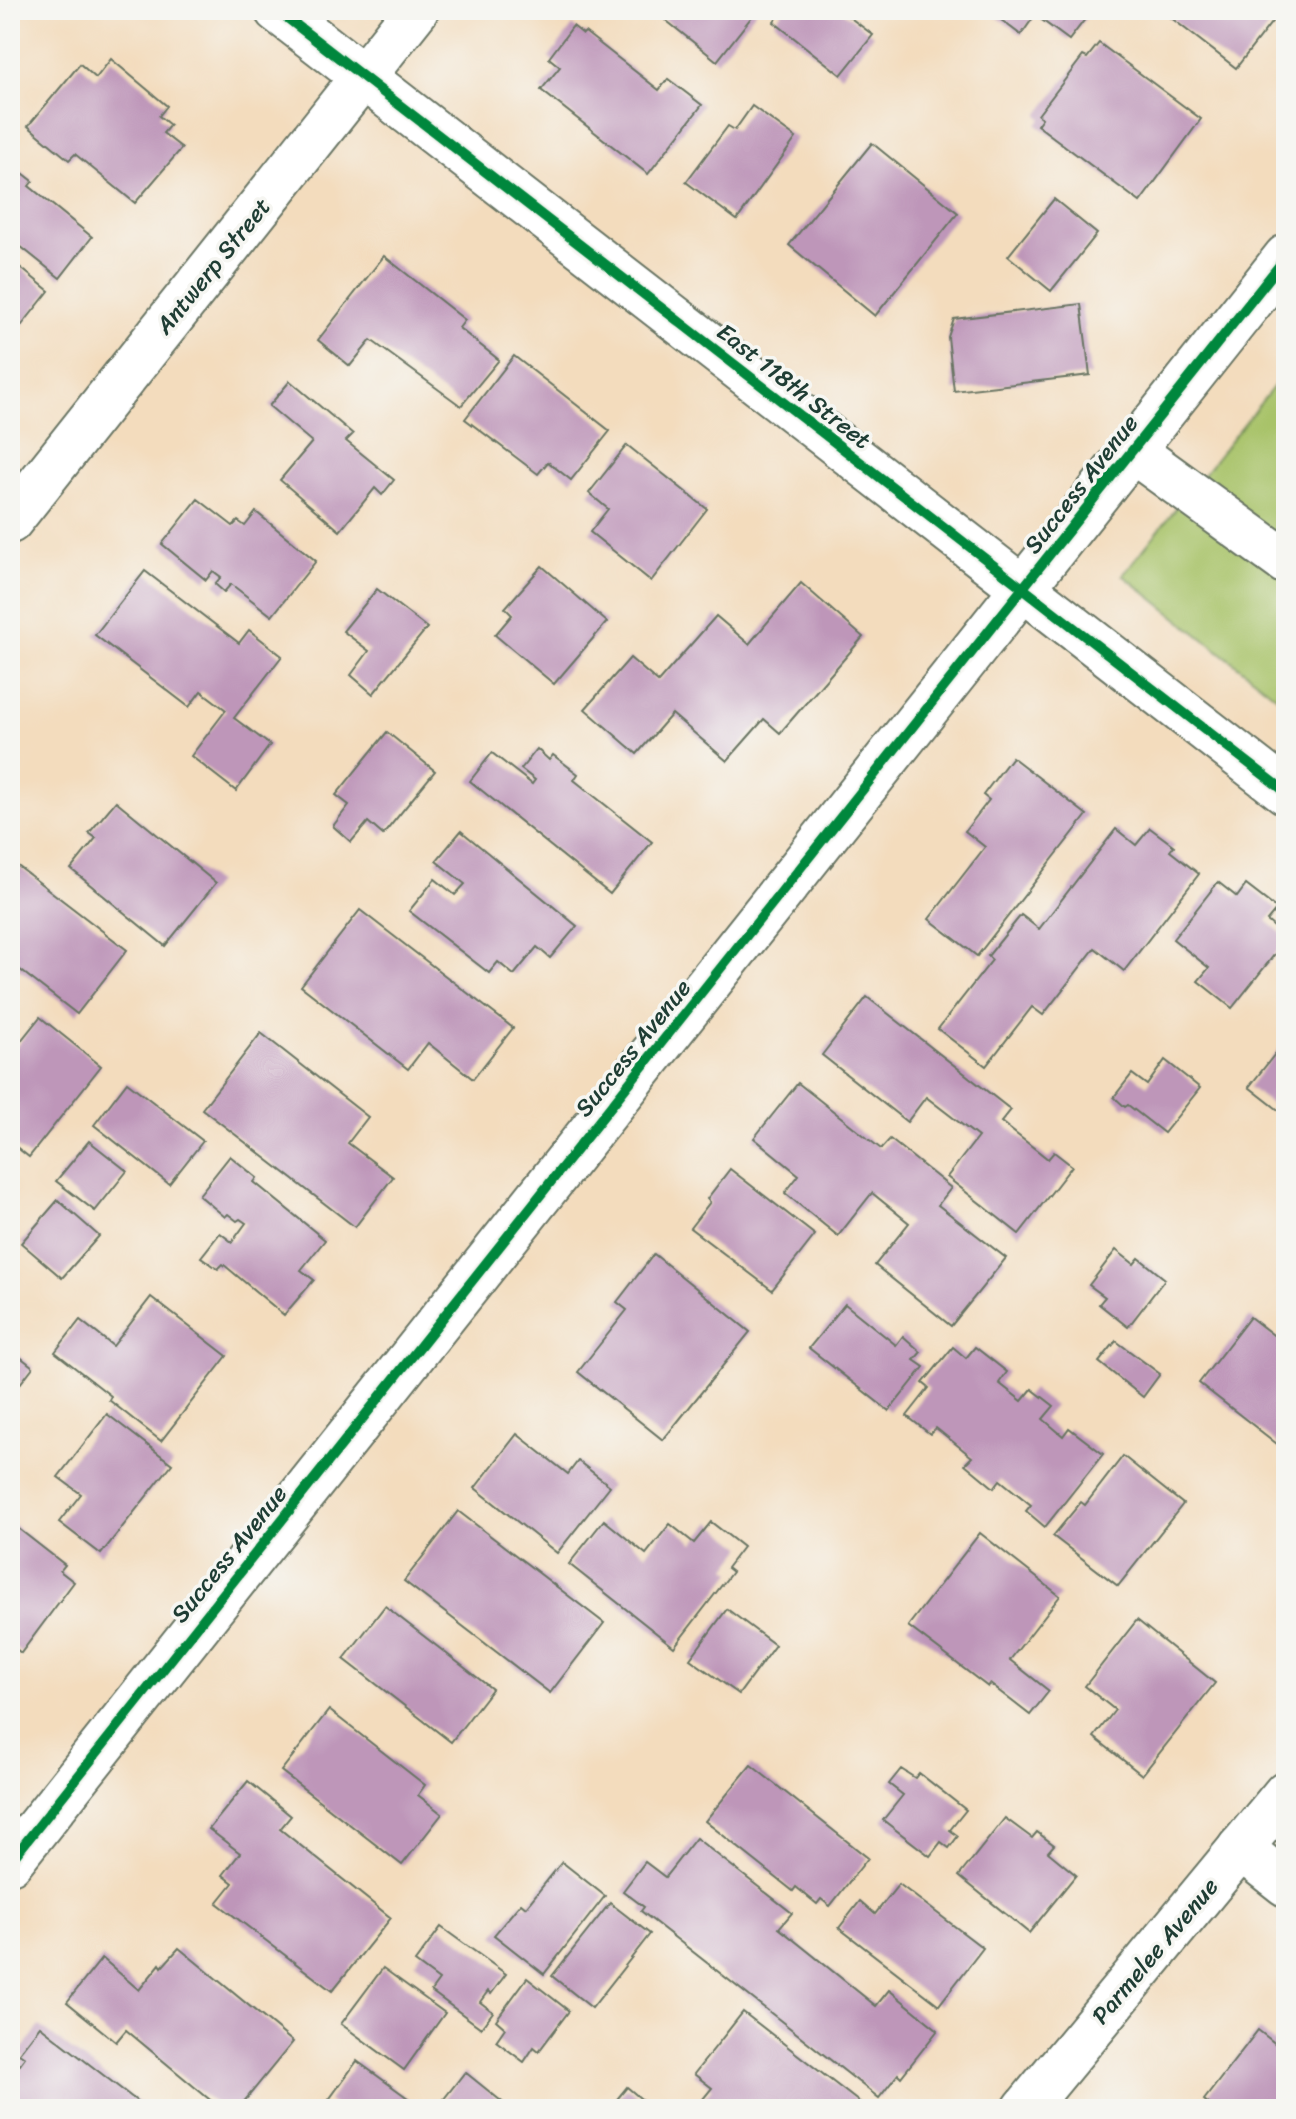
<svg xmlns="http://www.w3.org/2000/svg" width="1296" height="2119" font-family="Sriracha,sans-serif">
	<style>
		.green { fill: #a8c369; stroke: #64804e; stroke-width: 2 }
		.building { fill: #be96b9 }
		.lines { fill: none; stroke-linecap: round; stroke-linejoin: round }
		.minor-casing { stroke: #697564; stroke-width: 48 }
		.minor { stroke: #fff; stroke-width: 44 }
		.cycleway-casing { stroke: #f6f6f2; stroke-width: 15 }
		.cycleway { stroke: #00873e; stroke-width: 10 }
		.labels { text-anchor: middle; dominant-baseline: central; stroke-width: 7; stroke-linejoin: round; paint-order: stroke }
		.street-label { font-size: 24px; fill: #1f3d34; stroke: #f6f6f2 }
	</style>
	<rect width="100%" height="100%" fill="#f6f6f2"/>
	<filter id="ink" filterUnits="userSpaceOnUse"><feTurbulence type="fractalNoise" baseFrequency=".0125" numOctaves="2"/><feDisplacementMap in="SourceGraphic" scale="16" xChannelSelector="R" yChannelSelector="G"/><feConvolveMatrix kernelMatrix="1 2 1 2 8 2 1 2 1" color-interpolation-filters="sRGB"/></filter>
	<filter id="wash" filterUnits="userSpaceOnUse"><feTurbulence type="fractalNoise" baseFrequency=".006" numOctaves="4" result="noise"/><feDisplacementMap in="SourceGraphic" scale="32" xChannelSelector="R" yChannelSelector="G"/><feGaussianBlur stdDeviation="1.8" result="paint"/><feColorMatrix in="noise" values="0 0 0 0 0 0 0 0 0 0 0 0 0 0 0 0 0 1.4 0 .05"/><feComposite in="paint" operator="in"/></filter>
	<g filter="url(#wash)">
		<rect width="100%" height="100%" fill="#f3dcbd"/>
		<polygon class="green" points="1286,371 1286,704 1123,575"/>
		<g id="blocks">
			<g class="building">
				<polygon points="653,10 757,10 717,61"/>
				<polygon points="783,10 840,10 873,35 841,75 774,22"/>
				<polygon points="988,10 1092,10 1069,40 1035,15 1021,35"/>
				<polygon points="1161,10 1281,10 1236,68"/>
				<polygon points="573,26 583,34 585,32 659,90 668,79 702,105 648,174 541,90 560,67 549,58"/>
				<polygon points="1099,43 1201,119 1140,202 1037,125 1042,118 1038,115 1083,56 1087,58"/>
				<polygon points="111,59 167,106 159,116 170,125 163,133 182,148 135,203 75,154 69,160 28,126 80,64 96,78"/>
				<polygon points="752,106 796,138 737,220 686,182 728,126 735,130"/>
				<polygon points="872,143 958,213 875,316 789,245"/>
				<polygon points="10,163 33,181 29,186 92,237 60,278 10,238"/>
				<polygon points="1054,199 1097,234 1051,291 1008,256"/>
				<polygon points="384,256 465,320 459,328 499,360 461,406 371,340 350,366 318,340"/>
				<polygon points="10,259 49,291 10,340"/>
				<polygon points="1081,304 1090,375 954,391 948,337 954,319"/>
				<polygon points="514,356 610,431 571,480 548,462 538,474 465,419"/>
				<polygon points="290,381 353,434 346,441 394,480 382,495 375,488 340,531 280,480 312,442 269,406"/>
				<polygon points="627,445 707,509 651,581 590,532 608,509 589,493"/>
				<polygon points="198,499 233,526 238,521 245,526 256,512 316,561 272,616 231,584 224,592 215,584 221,577 213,571 206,580 162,544"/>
				<polygon points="542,566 607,622 554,684 495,635 512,615 505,608"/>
				<polygon points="145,571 239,643 249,630 282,656 234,718 270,745 236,791 191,756 226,710 201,691 189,707 95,635"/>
				<polygon points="801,583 863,637 780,733 764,719 727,761 672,714 637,754 585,709 630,658 658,682 716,616 749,644"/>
				<polygon points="377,589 427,628 373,694 351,675 369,651 343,631"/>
				<polygon points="387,732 435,771 383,835 368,822 351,842 333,826 349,805 336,795"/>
				<polygon points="537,749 549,760 553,755 578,774 574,780 652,842 610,894 470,781 492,753 532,784 535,780 521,769"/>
				<polygon points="1012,757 1087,815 977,956 929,919 985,847 965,831 989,800 983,795"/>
				<polygon points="116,801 216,883 165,946 71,869 96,838 89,833"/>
				<polygon points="1150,828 1174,846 1170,851 1199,874 1124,971 1095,948 1043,1015 1032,1007 986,1066 938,1029 992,960 988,956 1021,915 1039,929 1116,829 1136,845"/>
				<polygon points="461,831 577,926 550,958 537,947 514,975 498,962 489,973 409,911 435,879 455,895 465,884 436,861"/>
				<polygon points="10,860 127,950 77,1014 10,962"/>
				<polygon points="1218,882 1237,897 1246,885 1277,909 1267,921 1286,937 1286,940 1232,1008 1198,981 1209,968 1173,939"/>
				<polygon points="360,910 513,1028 473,1079 428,1043 408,1069 301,986"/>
				<polygon points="867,997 1011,1110 1001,1122 1048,1159 1054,1152 1072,1166 1019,1234 947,1177 978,1137 926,1097 907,1122 822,1055"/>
				<polygon points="40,1017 101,1066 29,1157 10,1142 10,1061 15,1054 12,1052"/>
				<polygon points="261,1033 368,1117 348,1143 393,1177 355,1227 202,1109"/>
				<polygon points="1286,1040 1286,1116 1249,1087"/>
				<polygon points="1165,1060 1200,1088 1164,1133 1128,1105 1125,1107 1114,1097 1132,1074 1147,1085"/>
				<polygon points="127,1082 203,1141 169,1184 94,1125"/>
				<polygon points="798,1083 881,1149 890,1139 951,1188 938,1205 1006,1258 951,1326 875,1265 909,1223 872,1193 838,1236 785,1193 799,1175 754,1138"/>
				<polygon points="89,1141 127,1171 95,1211 56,1181"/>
				<polygon points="230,1156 257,1178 254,1182 325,1240 301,1270 314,1280 284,1315 223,1264 218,1269 201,1257 220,1233 232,1242 246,1223 240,1219 237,1221 228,1214 225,1217 199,1195"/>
				<polygon points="730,1169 815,1235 772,1290 690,1228 710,1202 707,1199"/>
				<polygon points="58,1200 99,1236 62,1278 21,1243"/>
				<polygon points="1116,1250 1134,1264 1139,1258 1165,1279 1128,1327 1099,1304 1105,1297 1089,1285"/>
				<polygon points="654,1254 750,1332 663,1440 578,1372 627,1310 617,1302"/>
				<polygon points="151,1297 227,1356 161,1441 109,1400 111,1396 55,1352 80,1320 113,1346"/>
				<polygon points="845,1304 896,1345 903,1336 921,1352 914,1360 924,1367 889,1411 809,1348"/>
				<polygon points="1250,1317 1286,1345 1286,1451 1199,1383"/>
				<polygon points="1116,1341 1160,1374 1143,1397 1099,1362"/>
				<polygon points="953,1347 966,1358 975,1347 1007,1372 999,1383 1022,1401 1032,1389 1054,1406 1043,1419 1063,1436 1069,1428 1103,1454 1045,1527 1026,1511 1031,1505 1000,1480 994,1488 965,1464 972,1457 936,1428 930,1434 907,1416 929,1388 923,1383"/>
				<polygon points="10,1349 33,1367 10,1397"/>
				<polygon points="107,1414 172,1464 101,1554 59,1522 81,1494 58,1477"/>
				<polygon points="517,1434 568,1474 578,1461 610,1486 557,1553 475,1488"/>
				<polygon points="1123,1456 1183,1504 1118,1586 1053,1536 1081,1502 1085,1505"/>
				<polygon points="458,1511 604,1623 550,1693 404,1581"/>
				<polygon points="604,1520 646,1554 670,1524 694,1543 711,1522 743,1547 727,1568 732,1572 674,1647 569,1564"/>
				<polygon points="10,1522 65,1565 60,1571 74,1582 21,1653 10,1644"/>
				<polygon points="980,1533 1060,1596 1010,1660 1049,1691 1030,1715 990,1684 988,1687 908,1626"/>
				<polygon points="385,1606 492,1689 451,1742 344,1659"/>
				<polygon points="727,1609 775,1645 739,1694 690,1659"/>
				<polygon points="1137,1620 1215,1683 1142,1775 1094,1737 1115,1710 1085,1686"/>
				<polygon points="329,1710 425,1785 418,1795 442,1814 402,1865 281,1771"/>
				<polygon points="751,1765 868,1858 830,1906 821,1899 817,1904 796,1887 793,1891 705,1821"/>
				<polygon points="901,1769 915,1778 919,1773 966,1810 950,1830 958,1836 949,1848 941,1842 930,1856 883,1820 903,1795 889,1784"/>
				<polygon points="248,1781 291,1816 280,1829 391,1918 332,1991 217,1903 233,1883 223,1875 240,1853 209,1829"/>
				<polygon points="1005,1818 1032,1838 1037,1832 1054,1845 1048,1852 1076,1875 1029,1933 959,1876"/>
				<polygon points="696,1838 792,1913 779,1928 876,2006 889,1990 938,2030 901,2077 898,2074 879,2098 641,1911 644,1907 623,1891 645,1862 665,1877"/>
				<polygon points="562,1862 605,1896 544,1974 494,1935 521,1903 526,1907"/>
				<polygon points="899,1884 983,1948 939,2005 839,1928 860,1901 875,1914"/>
				<polygon points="610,1903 650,1934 592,2008 552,1976"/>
				<polygon points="441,1927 506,1974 491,1994 488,1991 480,2002 493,2012 481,2028 431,1991 439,1980 415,1962"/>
				<polygon points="179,1948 293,2042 238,2109 221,2109 126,2030 116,2042 67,2002 102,1958 139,1990 160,1964 162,1967"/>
				<polygon points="383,1968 445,2013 404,2070 341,2024"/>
				<polygon points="527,1978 569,2011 539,2051 534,2047 524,2062 496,2041 505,2028 496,2020"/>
				<polygon points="743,2012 868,2109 704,2109 698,2105 712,2088 694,2074"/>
				<polygon points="40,2026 147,2109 13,2109 10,2107 10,2069 14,2072 25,2057 19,2053"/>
				<polygon points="1258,2030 1286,2052 1286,2109 1215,2109 1204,2100"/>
				<polygon points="357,2061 416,2104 412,2109 340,2109 328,2101"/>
				<polygon points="465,2072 511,2109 425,2109 429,2104 436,2109"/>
				<polygon points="627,2087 653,2109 609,2109"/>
			</g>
		</g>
	</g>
	<g filter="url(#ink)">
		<use href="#blocks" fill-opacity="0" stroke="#697564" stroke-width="2"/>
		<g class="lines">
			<g class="minor-casing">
				<g id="minor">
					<polyline points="277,10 1286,792"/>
					<polyline points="1133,451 1286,562"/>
					<polyline points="10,521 416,10"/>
					<polyline points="1240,1848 1286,1884"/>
					<polyline points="10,1862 1286,257"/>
					<polyline points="1025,2109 1286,1793"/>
				</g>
			</g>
			<use href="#minor" class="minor"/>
			<g class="cycleway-casing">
				<g id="cycleway">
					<polyline points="277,10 1286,792"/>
					<polyline points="10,1862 1286,257"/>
				</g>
			</g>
			<use href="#cycleway" class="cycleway"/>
		</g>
	</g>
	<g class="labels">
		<g class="street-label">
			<text transform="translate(213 266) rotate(-51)">Antwerp Street</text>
			<text transform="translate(794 386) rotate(38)">East 118th Street</text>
			<text transform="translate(1081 484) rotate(-52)">Success Avenue</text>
			<text transform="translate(633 1048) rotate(-51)">Success Avenue</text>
			<text transform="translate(229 1554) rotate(-51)">Success Avenue</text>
			<text transform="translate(1155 1951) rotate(-50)">Parmelee Avenue</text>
		</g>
	</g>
	<rect width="1296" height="2119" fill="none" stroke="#f6f6f2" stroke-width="40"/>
</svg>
